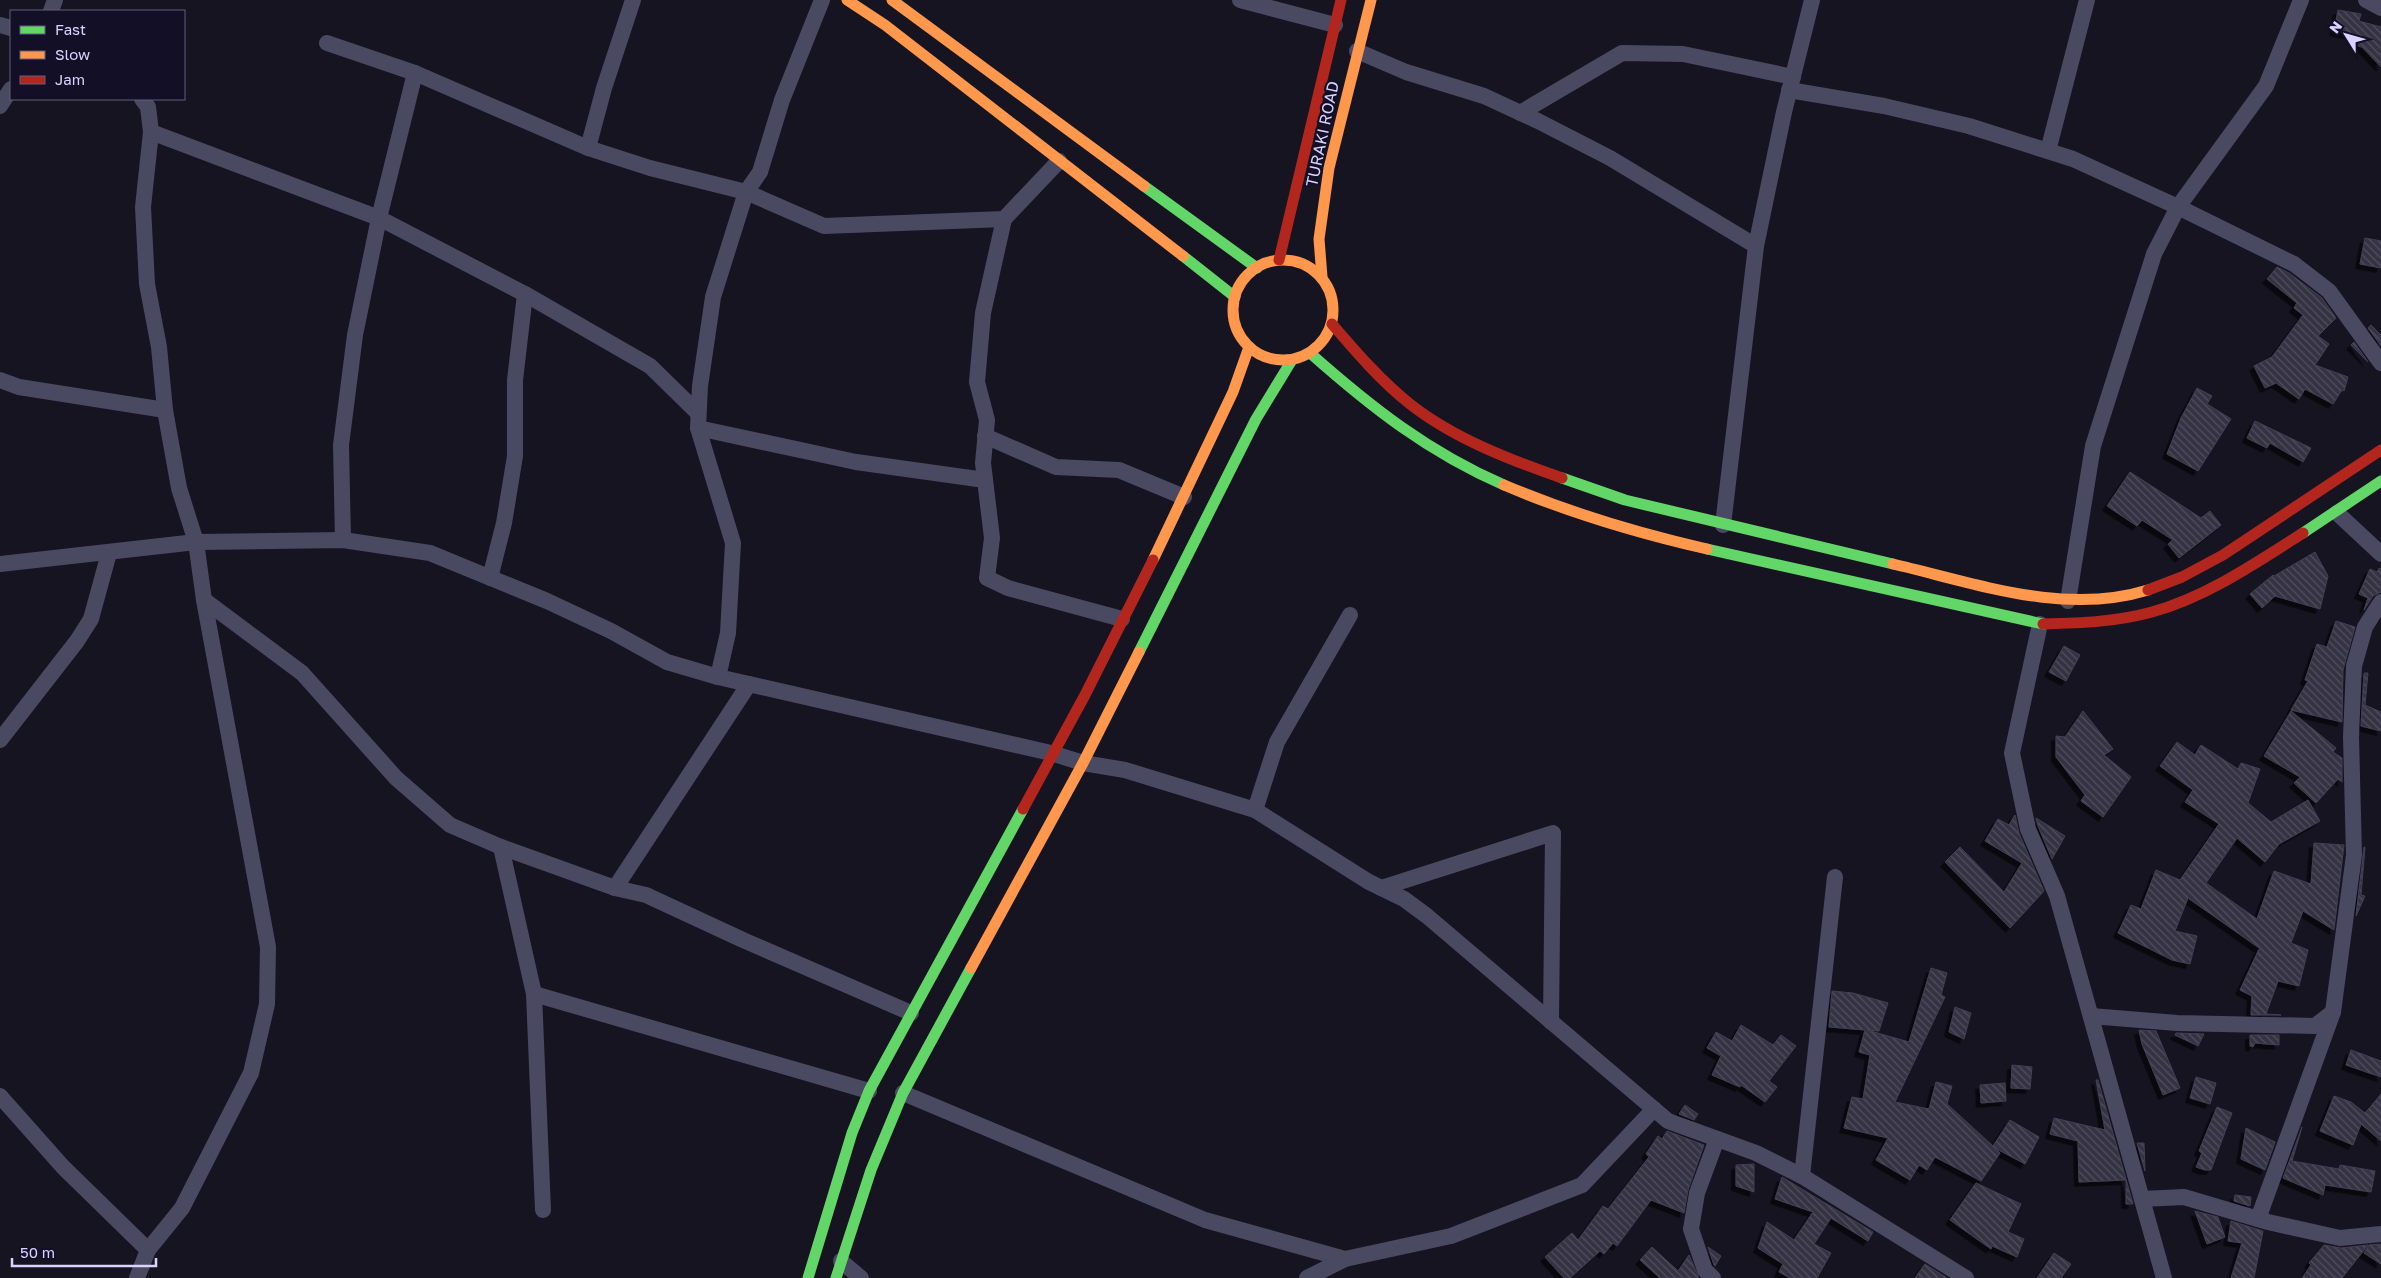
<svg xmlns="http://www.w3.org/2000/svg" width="2381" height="1278" font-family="'Golos Text',sans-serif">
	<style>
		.building { fill: url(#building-back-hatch); stroke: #433f54; filter: url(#shadow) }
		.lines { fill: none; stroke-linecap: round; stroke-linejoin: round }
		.street { stroke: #4a4962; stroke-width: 16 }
		.fast { stroke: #63d668; stroke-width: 11 }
		.slow { stroke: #ff974d; stroke-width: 11 }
		.jam { stroke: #b3261e; stroke-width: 11 }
		.labels { text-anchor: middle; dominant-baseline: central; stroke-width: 4.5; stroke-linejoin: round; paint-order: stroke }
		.street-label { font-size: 16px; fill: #d9d4ff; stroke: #130f26 }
	</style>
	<defs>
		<pattern id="building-back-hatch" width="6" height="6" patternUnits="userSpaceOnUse" patternTransform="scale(1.25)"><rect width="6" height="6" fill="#343243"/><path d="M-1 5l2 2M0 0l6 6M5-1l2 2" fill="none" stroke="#514f5f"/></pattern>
		<filter id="shadow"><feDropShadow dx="-4.5" dy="4.5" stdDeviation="0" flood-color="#0009"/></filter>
	</defs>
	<rect width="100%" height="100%" fill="#161421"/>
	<g class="building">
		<polygon points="2338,10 2361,14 2359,21 2381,27 2381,67 2362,47 2358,46 2360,37 2334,31"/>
		<polygon points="2365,238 2381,241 2381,268 2360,264"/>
		<polygon points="2277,267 2289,273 2322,298 2336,318 2318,336 2329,344 2315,365 2348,377 2344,391 2342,390 2333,404 2305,389 2299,399 2276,383 2265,388 2254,366 2272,357 2303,315 2294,308 2297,303 2267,279"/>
		<polygon points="2371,325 2381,335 2381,346 2368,328"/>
		<polygon points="2354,342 2368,362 2351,345"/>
		<polygon points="2197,388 2212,396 2207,404 2231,419 2198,471 2167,454 2181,418"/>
		<polygon points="2255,421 2311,448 2303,462 2270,443 2267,448 2247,438"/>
		<polygon points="2130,472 2201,518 2210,511 2221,525 2179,558 2168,544 2173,540 2142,520 2137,526 2107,506"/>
		<polygon points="2315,552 2328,576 2320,609 2275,596 2262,608 2250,594 2273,575 2274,576"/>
		<polygon points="2379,568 2381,569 2381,592 2373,596 2364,610 2368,598 2359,594 2370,569 2377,572"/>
		<polygon points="2336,621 2355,627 2343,670 2342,722 2291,710 2308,681 2305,680 2317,644 2327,647"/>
		<polygon points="2064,646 2080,655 2066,681 2049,672"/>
		<polygon points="2364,673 2368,673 2365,705 2381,712 2381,731 2361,726"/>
		<polygon points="2083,711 2113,749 2104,755 2131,777 2103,817 2081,801 2085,795 2056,757 2056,736 2065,737"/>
		<polygon points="2291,711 2336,748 2333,752 2342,758 2342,782 2338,779 2316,803 2294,783 2300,777 2264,756"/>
		<polygon points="2177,742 2195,755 2201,745 2238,769 2241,763 2260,769 2248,803 2271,822 2308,800 2320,821 2279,844 2265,862 2237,838 2206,883 2257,919 2274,871 2311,884 2314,843 2344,845 2334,930 2303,911 2291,943 2308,950 2299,986 2278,981 2266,1014 2281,1015 2251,1015 2252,996 2240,990 2259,949 2262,950 2188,898 2175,931 2197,936 2190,964 2172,960 2118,933 2131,905 2141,909 2156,870 2180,880 2219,824 2185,802 2193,790 2160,766"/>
		<polygon points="2015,815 2019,833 2044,891 2010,928 1945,862 1960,847 2004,892 2022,863 1985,841 1998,819 2009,825"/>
		<polygon points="2036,818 2065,836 2052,859 2038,826"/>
		<polygon points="2364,847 2365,847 2361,895 2365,896 2356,916"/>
		<polygon points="1931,968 1947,973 1941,995 1945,997 1895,1102 1929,1109 1936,1082 1952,1086 1947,1104 1993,1146 2010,1120 2039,1137 2025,1164 1995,1148 2000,1153 1981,1181 1935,1157 1927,1170 1919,1165 1910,1180 1876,1160 1888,1138 1844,1128 1852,1097 1863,1099 1870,1055 1859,1052 1865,1030 1829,1027 1832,991 1853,993 1888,1003 1879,1031 1867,1030 1909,1042"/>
		<polygon points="1955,1007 1971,1013 1964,1039 1949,1032"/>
		<polygon points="1741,1025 1773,1045 1781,1035 1796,1046 1769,1081 1777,1087 1765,1102 1741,1085 1740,1087 1712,1075 1721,1056 1707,1048 1716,1032 1732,1041"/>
		<polygon points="2139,1030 2156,1031 2180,1088 2163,1095 2142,1044"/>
		<polygon points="2176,1033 2177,1033 2204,1034 2198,1046 2175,1035"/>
		<polygon points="2250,1035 2279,1035 2279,1045 2255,1043 2253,1047 2250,1046"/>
		<polygon points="2351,1050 2381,1061 2381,1077 2346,1065"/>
		<polygon points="2012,1065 2032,1067 2030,1089 2011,1088"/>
		<polygon points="2196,1077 2216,1083 2210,1104 2190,1098"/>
		<polygon points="2096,1080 2098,1080 2133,1204 2126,1204 2126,1180 2079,1182 2078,1141 2050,1134 2054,1118 2105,1130"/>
		<polygon points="2005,1083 2006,1101 1981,1103 1980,1085"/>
		<polygon points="2381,1094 2381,1141 2361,1124 2353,1145 2320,1131 2334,1096 2351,1102 2365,1113"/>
		<polygon points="1685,1105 1698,1114 1694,1120 1679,1114"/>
		<polygon points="2217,1107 2232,1113 2211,1170 2205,1170 2196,1167 2202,1153 2199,1151"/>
		<polygon points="2302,1127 2292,1161 2339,1169 2340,1165 2375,1171 2371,1192 2325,1185 2323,1195 2283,1178"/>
		<polygon points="2246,1128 2275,1142 2265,1170 2241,1159"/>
		<polygon points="1667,1131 1704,1145 1688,1190 1684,1213 1651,1200 1617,1246 1613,1243 1604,1254 1600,1251 1570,1278 1564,1278 1545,1257 1572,1233 1578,1240 1603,1206 1608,1209 1649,1157 1646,1154 1658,1136 1662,1139"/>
		<polygon points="2137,1143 2144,1143 2145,1171"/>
		<polygon points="1754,1164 1754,1192 1736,1186 1736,1165"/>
		<polygon points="1782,1177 1873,1232 1868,1241 1831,1218 1814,1244 1831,1253 1817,1278 1790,1278 1779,1272 1783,1264 1758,1248 1767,1222 1794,1240 1813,1212 1775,1199"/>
		<polygon points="1976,1183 2021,1204 2008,1232 2024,1239 2017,1257 1992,1246 1991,1249 1950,1220"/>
		<polygon points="2235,1195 2251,1197 2250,1206 2234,1201"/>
		<polygon points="2195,1211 2218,1217 2225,1237 2207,1244"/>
		<polygon points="2231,1221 2263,1231 2254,1278 2231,1278 2242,1243 2228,1241"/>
		<polygon points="2381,1244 2381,1264 2364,1253 2369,1245"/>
		<polygon points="2324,1245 2341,1248 2368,1245 2342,1278 2302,1278 2311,1265 2309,1263"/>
		<polygon points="1652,1247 1678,1271 1689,1255 1699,1278 1660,1278 1640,1260"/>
		<polygon points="1708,1247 1721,1256 1715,1266 1714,1265"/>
		<polygon points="2054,1253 2071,1264 2061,1278 2037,1278"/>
		<polygon points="1925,1264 1947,1278 1915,1278"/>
	</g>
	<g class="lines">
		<g class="street">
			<polyline points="1240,0 1335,25"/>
			<polyline points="2366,0 2381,8"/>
			<polyline points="51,11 55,0"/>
			<polyline points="0,25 11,28"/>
			<polyline points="327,43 415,73 588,148 650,168 746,192 824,226 1004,219 1059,161"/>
			<polyline points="1357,51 1406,72 1484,96 1538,121 1610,158 1756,246"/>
			<polyline points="1789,90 1884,106 1969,126 2073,159 2178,207 2294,264 2329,291 2381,363"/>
			<polyline points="0,106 11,89"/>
			<polyline points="1520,113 1622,53 1683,54 1793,77"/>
			<polyline points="151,132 379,218 525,294 650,366 698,413"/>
			<polyline points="588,148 604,88 633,0"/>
			<polyline points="2048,151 2087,0"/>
			<polyline points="1004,219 983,313 977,382 987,420 983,463 992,538 987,578 1008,588 1122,619"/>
			<polyline points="0,380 19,387 165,410"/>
			<polyline points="698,428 856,462 985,480"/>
			<polyline points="985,436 1056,467 1119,470 1184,497"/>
			<polyline points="2337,513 2381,554"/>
			<polyline points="1723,525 1756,246 1784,112 1812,0"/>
			<polyline points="343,540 341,445 355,335 379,218 415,73"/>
			<polyline points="0,564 196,542 343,540 430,553 547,601 611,631 667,662 718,677 1051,753 1083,763 1125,770 1255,810 1369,882 1404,899 1427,916 1668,1121 1756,1153 1802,1176 1966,1278"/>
			<polyline points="490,578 504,523 515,456 515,380 525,294"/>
			<polyline points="204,600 302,673 396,778 450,825 501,847 615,888 646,895 743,940 911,1013"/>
			<polyline points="2068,601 2093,446 2154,254 2178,207 2266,86 2301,0"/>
			<polyline points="2040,624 2012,753 2028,829 2057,896 2164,1278"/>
			<polyline points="718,677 728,633 733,543 698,428 700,386 713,297 746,192 760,172 782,100 822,0"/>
			<polyline points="0,740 77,641 91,619 109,553"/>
			<polyline points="1255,810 1277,742 1350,615"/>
			<polyline points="501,847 534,994 543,1210"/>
			<polyline points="615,888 749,684"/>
			<polyline points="1381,888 1553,833 1551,1022"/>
			<polyline points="534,994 869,1091"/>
			<polyline points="2091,1016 2177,1023 2315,1026 2333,1012"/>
			<polyline points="903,1093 1205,1220 1345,1259"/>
			<polyline points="0,1096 63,1167 148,1250"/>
			<polyline points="1802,1176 1835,877"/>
			<polyline points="2142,1199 2184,1197 2268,1222 2340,1238 2381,1234"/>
			<polyline points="2258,1219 2333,1012 2354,855 2351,737 2354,666 2365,627 2381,602"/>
			<polyline points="841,1261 861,1278"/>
			<polyline points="137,1278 148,1250 182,1208 251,1073 267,1004 268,947 204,600 196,542 179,488 165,410 159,347 147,284 143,207 151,132 148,107 142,99"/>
			<polyline points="1307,1278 1345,1259 1451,1236 1582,1185 1654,1109"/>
			<polyline points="1713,1278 1705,1270 1691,1229 1697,1193 1717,1139"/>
		</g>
		<g class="fast">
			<polyline points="1144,186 1257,268"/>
			<polyline points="1183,256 1235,297"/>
			<path d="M 1310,353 C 1371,407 1428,452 1504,485"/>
			<polyline points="1562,478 1625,500 1893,564"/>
			<polyline points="2303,533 2381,481"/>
			<polyline points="1707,549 2043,624"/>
			<polyline points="1139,652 1256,419 1292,360"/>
			<polyline points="808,1278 852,1133 869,1091 1023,809"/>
			<polyline points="836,1278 871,1170 903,1093 971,968"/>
		</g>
		<g class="slow">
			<polyline points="847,0 885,25 1183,256"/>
			<polyline points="892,0 1144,186"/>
			<circle cx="1283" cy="310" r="50"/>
			<polyline points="1322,277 1319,239 1329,168 1371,0"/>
			<path d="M 1504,485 C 1570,513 1637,533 1707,549"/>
			<polyline points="1153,560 1233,392 1249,347"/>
			<path d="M 1893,564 C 1975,583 2064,616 2148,590"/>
			<polyline points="971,968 1083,763 1139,652"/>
		</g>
		<g class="jam">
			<polyline points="1279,260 1341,0"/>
			<path d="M 1332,324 C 1356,352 1381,381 1410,404 C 1453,438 1510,460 1562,478"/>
			<polyline points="2148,590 2182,577 2223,555 2381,450"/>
			<path d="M 2043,624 C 2080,623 2116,622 2152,612 C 2206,597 2256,563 2303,533"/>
			<polyline points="1023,809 1085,695 1153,560"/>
		</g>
	</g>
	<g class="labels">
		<g class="street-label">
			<text transform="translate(1322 134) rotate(-78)">TURAKI ROAD</text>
		</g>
	</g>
	<rect x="10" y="10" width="175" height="90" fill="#130f26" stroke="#625e7d"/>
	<rect x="20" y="26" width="25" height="8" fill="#63d668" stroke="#625e7d"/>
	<text x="55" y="35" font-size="15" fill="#d9d4ff">Fast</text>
	<rect x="20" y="51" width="25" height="8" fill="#ff974d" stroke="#625e7d"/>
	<text x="55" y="60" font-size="15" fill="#d9d4ff">Slow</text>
	<rect x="20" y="76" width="25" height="8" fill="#b3261e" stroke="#625e7d"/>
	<text x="55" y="85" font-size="15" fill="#d9d4ff">Jam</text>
	<g transform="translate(2346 35) rotate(307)" stroke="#130f26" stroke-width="4" paint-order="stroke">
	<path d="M0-4L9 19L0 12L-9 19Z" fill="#d9d4ff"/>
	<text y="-8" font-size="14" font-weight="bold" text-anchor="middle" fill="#d9d4ff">N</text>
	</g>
	<path d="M12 1258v8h144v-8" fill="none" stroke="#d9d4ff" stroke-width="2.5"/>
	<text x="20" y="1258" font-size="15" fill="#d9d4ff" stroke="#130f26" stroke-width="4" paint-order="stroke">50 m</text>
</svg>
